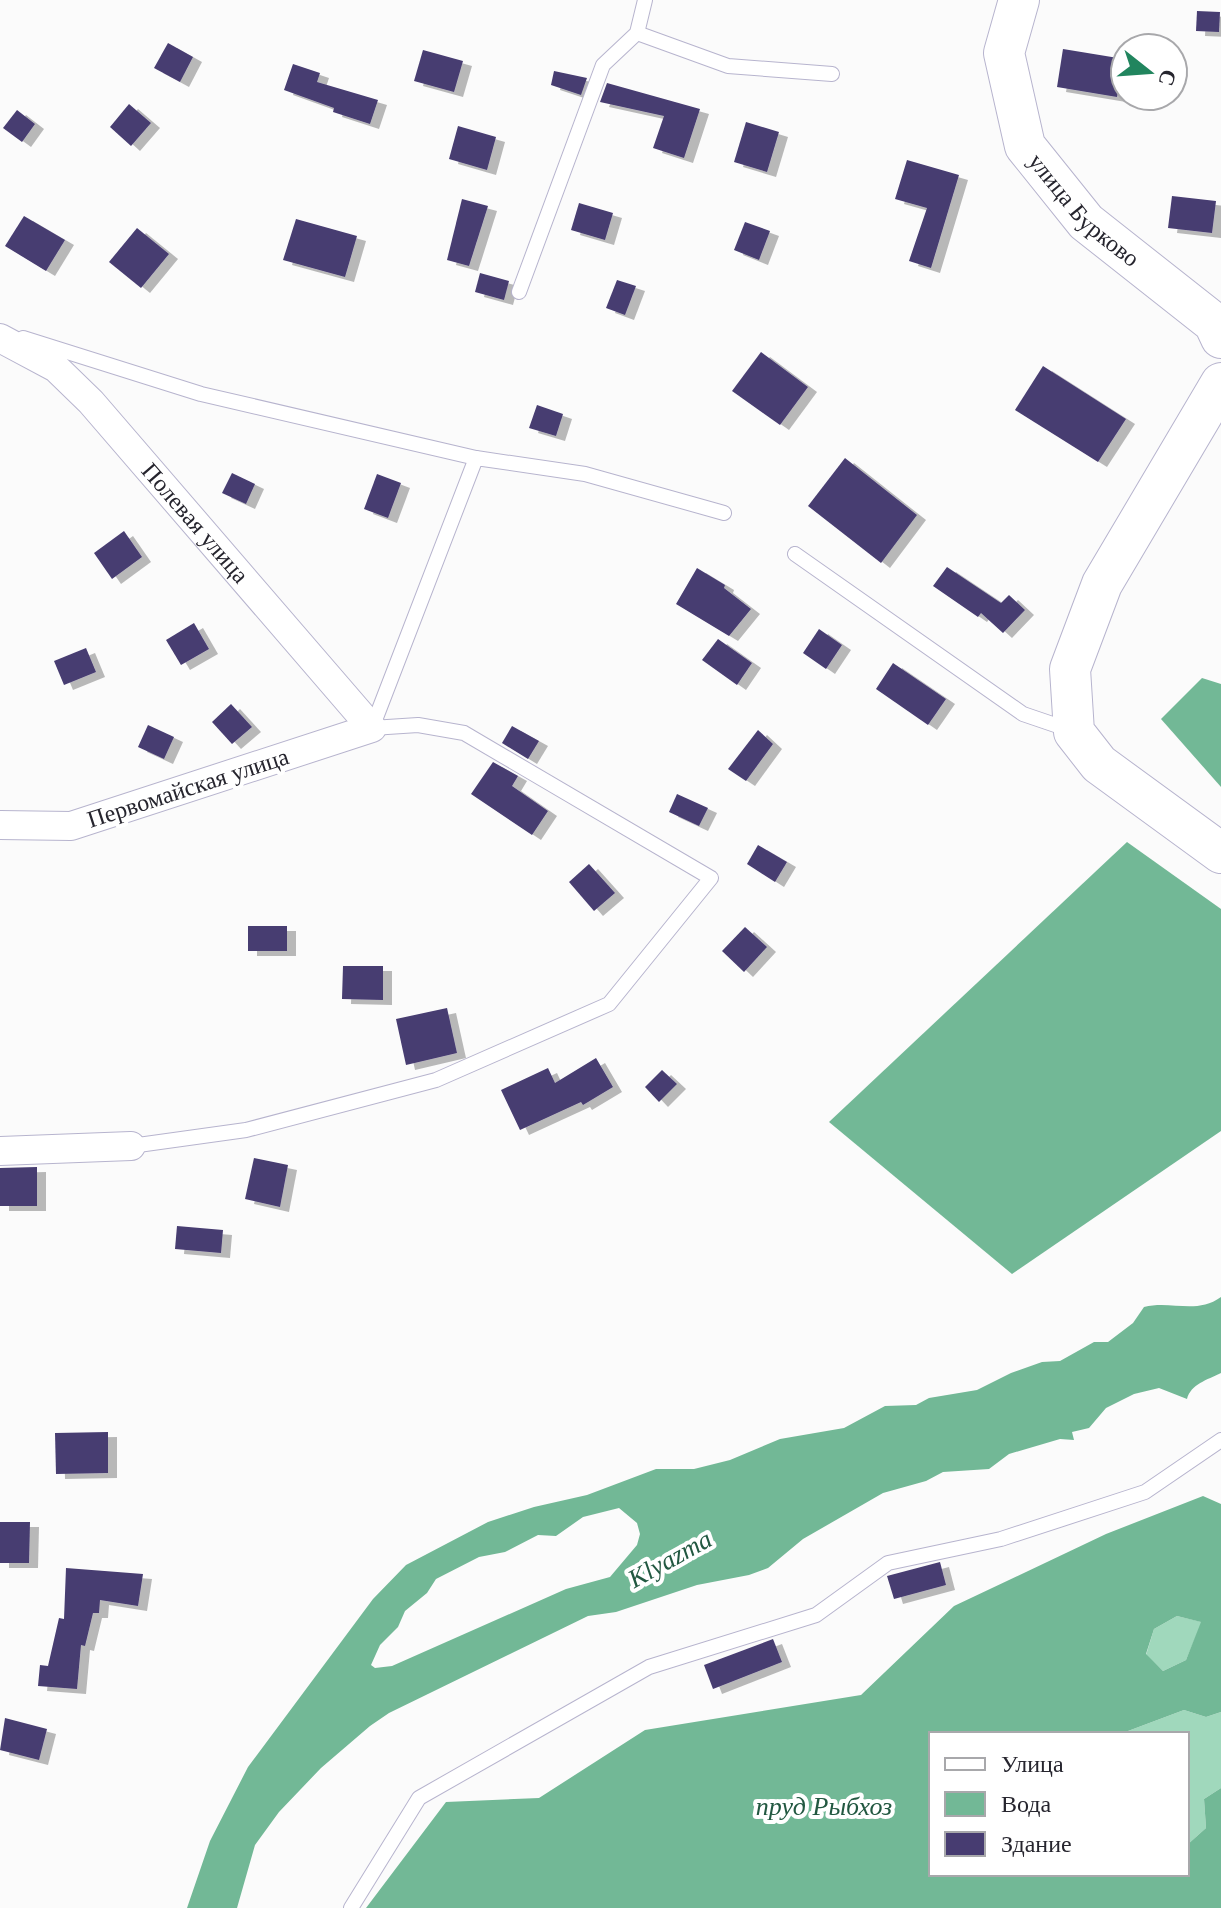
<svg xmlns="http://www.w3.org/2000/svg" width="1221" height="1908" font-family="Georgia,serif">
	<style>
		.green { fill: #a0d8bc }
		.water { fill: #72b896; fill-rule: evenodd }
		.building { fill: #473c71; filter: url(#shadow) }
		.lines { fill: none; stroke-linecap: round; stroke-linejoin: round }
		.lane-casing { stroke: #b7b4ce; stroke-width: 16 }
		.street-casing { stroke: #b7b4ce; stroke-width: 30 }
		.secondary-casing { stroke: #b7b4ce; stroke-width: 42 }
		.lane { stroke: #fff; stroke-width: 14 }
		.street { stroke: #fff; stroke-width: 28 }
		.secondary { stroke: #fff; stroke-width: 40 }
		.labels { text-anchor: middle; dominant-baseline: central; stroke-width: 8; stroke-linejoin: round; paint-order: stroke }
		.street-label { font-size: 24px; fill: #26252e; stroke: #fff }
		.water-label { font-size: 26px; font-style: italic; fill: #225841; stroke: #fff }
	</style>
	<defs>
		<filter id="shadow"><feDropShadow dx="9" dy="5" stdDeviation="0" flood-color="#0004"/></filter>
	</defs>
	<rect width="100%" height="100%" fill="#fbfbfb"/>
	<g class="green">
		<polygon points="1177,1616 1202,1622 1186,1660 1163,1671 1146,1655 1154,1629"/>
		<polygon points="1184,1710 1206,1717 1221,1712 1221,1788 1204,1799 1206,1828 1187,1845 1187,1734 1120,1734"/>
	</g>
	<g class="water">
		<polygon points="1202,678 1221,684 1221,787 1161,719"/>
		<polygon points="1127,842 1221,909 1221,1131 1012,1274 829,1122"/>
		<path d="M 1221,1297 L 1221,1373 C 1207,1380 1191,1384 1187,1399 L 1159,1388 L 1134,1394 L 1106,1408 L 1089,1428 L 1072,1432 L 1074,1440 L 1060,1439 L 1009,1454 L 989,1469 L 943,1472 L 926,1481 L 883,1493 L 803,1539 L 768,1568 L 749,1575 L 697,1585 L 616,1612 L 588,1616 L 389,1713 L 370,1726 L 321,1768 L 279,1812 L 255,1845 L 237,1908 L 187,1908 L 210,1841 L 248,1767 L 373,1599 L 406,1565 L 488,1522 L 534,1507 L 587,1495 L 656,1469 L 694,1469 L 730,1460 L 780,1439 L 844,1428 L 885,1406 L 916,1405 L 929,1398 L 977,1390 L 1011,1373 L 1042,1362 L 1060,1361 L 1094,1342 L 1108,1342 L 1133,1323 L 1144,1307 C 1171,1300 1196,1315 1221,1297 ZM 619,1508 L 637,1523 L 640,1534 L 637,1545 L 610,1577 L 566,1589 L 392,1666 L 375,1668 L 371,1665 L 380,1645 L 398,1627 L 405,1611 L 427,1593 L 436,1579 L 479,1557 L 505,1552 L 538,1535 L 556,1536 L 583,1517 Z"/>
		<path d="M 1203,1496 L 1221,1504 L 1221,1712 L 1206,1717 L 1184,1710 L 1120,1734 L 931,1734 L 931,1874 L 1187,1874 L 1187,1845 L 1206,1828 L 1204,1799 L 1221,1788 L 1221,1908 L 366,1908 L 446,1802 L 539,1798 L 645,1730 L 861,1695 L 954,1606 L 1106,1534 ZM 1177,1616 L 1201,1622 L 1186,1660 L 1163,1671 L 1146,1654 L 1154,1629 Z"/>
	</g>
	<g class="building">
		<polygon points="1197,11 1220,12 1219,32 1196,31"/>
		<polygon points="168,43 193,57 180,82 154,68"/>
		<polygon points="1063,49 1124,59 1117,97 1057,87"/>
		<polygon points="423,50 463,61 454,92 414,81"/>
		<polygon points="293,64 320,73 317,82 378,100 370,124 333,112 334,108 284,90"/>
		<polygon points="554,71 587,78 581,95 551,85"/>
		<polygon points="607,83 700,109 684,158 653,148 664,116 600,102"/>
		<polygon points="129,104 151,123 131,146 110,127"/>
		<polygon points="17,110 35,124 22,142 3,128"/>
		<polygon points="746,122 779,132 767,172 734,162"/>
		<polygon points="458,126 496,137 487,170 449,159"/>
		<polygon points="907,160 959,175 931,268 909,261 927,208 895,199"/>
		<polygon points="1172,196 1216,201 1212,233 1168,228"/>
		<polygon points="462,199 488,206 469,266 447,260"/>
		<polygon points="579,203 613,213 605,240 571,230"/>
		<polygon points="24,216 65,240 46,271 5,246"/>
		<polygon points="296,219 357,236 345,277 283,260"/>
		<polygon points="745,222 770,231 759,260 734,250"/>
		<polygon points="137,228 169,254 141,288 109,262"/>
		<polygon points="480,273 509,281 504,300 475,292"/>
		<polygon points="617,280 636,286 625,315 606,308"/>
		<polygon points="761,352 808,387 780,425 732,391"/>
		<polygon points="1043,366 1126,419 1098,462 1015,410"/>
		<polygon points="537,405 563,414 556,436 529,428"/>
		<polygon points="845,458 917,515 881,563 808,506"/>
		<polygon points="232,473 255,484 246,504 222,493"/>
		<polygon points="377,474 401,483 388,518 364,509"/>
		<polygon points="124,531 142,557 112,579 94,553"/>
		<polygon points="947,567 1001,603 1009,595 1025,610 1003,633 981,613 978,617 933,586"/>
		<polygon points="697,568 725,585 724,588 751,609 729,636 676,604"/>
		<polygon points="194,623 209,649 181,665 166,640"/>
		<polygon points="819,629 842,645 826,669 803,653"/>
		<polygon points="718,639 752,663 737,685 702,660"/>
		<polygon points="86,648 96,672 64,685 54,661"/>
		<polygon points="893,663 946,699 928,725 876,689"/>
		<polygon points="231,704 252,727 232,744 212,722"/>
		<polygon points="148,725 174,737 164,759 138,747"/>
		<polygon points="512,726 539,741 528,759 502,743"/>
		<polygon points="758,730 773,744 746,781 728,769"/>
		<polygon points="493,762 518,776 512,786 548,811 532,835 471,794"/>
		<polygon points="677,794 708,808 699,826 669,812"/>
		<polygon points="758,845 787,862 775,882 747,864"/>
		<polygon points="589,864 615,893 594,911 569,882"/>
		<rect x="248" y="926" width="39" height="25"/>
		<polygon points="745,927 767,947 744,972 722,951"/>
		<polygon points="343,966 383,966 383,1000 342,999"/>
		<polygon points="447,1008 457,1053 406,1065 396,1019"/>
		<polygon points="596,1058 613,1087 583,1105 581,1102 520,1130 501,1090 548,1068 555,1083"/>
		<polygon points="662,1070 677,1084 659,1102 645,1087"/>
		<polygon points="254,1158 288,1165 280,1207 245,1199"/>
		<polygon points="37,1167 37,1206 0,1206 0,1168"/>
		<polygon points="177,1226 223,1230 221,1253 175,1249"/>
		<polygon points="108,1432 108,1473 56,1474 55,1433"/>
		<polygon points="0,1522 30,1522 29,1563 0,1563"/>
		<polygon points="940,1562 946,1585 894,1599 887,1576"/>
		<polygon points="66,1568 143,1574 138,1606 100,1600 99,1613 93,1613 85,1646 81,1645 77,1689 38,1686 40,1665 48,1666 59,1618 64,1619"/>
		<polygon points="773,1639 782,1662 713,1689 704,1665"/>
		<polygon points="5,1718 47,1729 39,1760 0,1750"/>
	</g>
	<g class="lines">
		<g class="lane-casing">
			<g id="lane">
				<polyline points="637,33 728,66 832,74"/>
				<polyline points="519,292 603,65 637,33 645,0"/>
				<polyline points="23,338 201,394 476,458"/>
				<polyline points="795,554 1023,714 1070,730"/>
				<polyline points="131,1146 246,1130 436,1080 609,1004 711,878 464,733 418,725 372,728 476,458 585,474 724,513"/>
				<polyline points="351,1908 419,1798 649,1667 816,1615 888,1563 1001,1539 1145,1492 1221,1440"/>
			</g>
		</g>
		<g class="street-casing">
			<g id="street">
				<path id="s1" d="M 0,338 L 56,368 L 91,402 L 372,728 L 71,826 L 0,825"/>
				<polyline points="0,1151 131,1146"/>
			</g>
		</g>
		<g class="secondary-casing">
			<g id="secondary">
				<path id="s2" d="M 1019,0 L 1004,53 L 1025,146 L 1086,222 L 1214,323 L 1221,338"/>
				<polyline points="1221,383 1102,584 1070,669 1074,732 1099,764 1221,853"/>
			</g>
		</g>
		<use href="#lane" class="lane"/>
		<use href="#street" class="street"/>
		<use href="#secondary" class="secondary"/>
	</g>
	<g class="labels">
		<g class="street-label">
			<text stroke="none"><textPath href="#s2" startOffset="238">улица Бурково</textPath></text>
			<text stroke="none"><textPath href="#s1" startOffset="272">Полевая улица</textPath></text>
			<text transform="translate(188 788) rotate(-18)">Первомайская улица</text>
		</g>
		<g class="water-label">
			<text transform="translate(670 1559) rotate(-29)">Klyazma</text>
			<text x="824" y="1806">пруд Рыбхоз</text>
		</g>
	</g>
	<rect x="929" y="1732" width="260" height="144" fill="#ffffff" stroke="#a8a8ab" stroke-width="2"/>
	<rect x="945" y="1758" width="40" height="12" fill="#ffffff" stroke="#a8a8ab" stroke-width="2"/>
	<text x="1001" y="1772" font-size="24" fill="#26252e">Улица</text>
	<rect x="945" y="1792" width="40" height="24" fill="#72b896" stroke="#a8a8ab" stroke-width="2"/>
	<text x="1001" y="1812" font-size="24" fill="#26252e">Вода</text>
	<rect x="945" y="1832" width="40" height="24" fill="#473c71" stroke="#a8a8ab" stroke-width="2"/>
	<text x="1001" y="1852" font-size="24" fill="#26252e">Здание</text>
	<g transform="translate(1149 72) rotate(107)"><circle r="38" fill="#ffffff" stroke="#a8a8ab" stroke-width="2"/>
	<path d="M0-6L14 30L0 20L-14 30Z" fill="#21855e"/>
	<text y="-12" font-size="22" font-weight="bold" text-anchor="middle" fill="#26252e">С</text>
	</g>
</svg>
